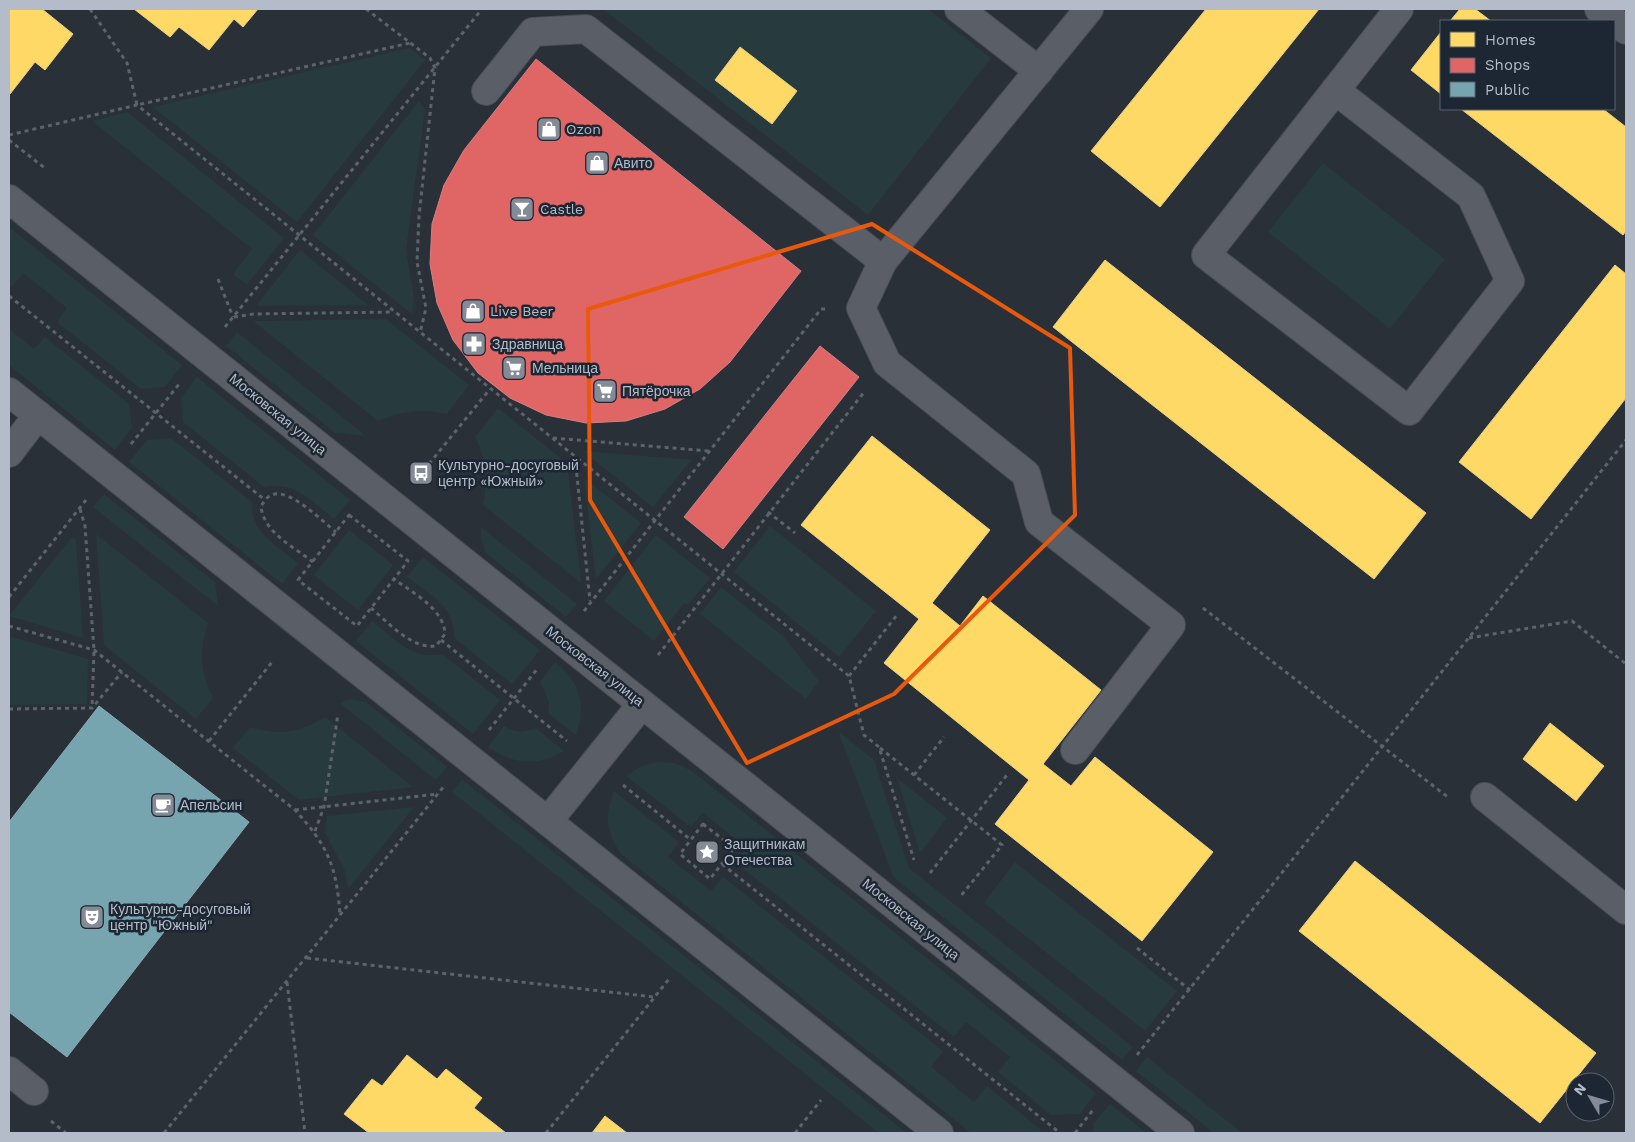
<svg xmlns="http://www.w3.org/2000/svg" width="1635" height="1142" font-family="'Work Sans',sans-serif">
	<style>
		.green { fill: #273a3e }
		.homes { fill: #ffd966; stroke: #e8d084 }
		.shops { fill: #e06666; stroke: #d38084 }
		.public { fill: #76a5af; stroke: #89acb7 }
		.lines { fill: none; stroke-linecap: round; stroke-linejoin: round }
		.minor-casing { stroke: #484c53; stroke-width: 30 }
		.path { stroke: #5d636a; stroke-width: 3; stroke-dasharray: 4 4; stroke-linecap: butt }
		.minor { stroke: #5a5e66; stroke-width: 28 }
		.marked { fill: none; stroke: #e8590c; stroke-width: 4; stroke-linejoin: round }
		.labels { text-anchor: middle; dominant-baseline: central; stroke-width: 5; stroke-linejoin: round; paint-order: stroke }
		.poi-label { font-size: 14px; fill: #b4bcc9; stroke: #1d2633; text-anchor: start }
		.street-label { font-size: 14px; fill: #b4bcc9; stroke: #1d2633 }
	</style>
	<rect width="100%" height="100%" fill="#2a3038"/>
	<g class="green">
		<polygon points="603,9 928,9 991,58 868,215"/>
		<polygon points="410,48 425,60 297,222 153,107"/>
		<polygon points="419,101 425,109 406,250 414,298 412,314 313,235"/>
		<polygon points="127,112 284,238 247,285 233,274 252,249 92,121"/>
		<polygon points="1323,163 1445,259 1390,329 1268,232"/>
		<polygon points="9,227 182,365 165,387 141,389 57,322 67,308 23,273 12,287 9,284"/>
		<polygon points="300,250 368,305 256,306"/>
		<path d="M 386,319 L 469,385 L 447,414 C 422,408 402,411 378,421 L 253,321 Z"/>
		<polygon points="9,329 34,349 45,337 129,404 132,428 115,450 9,365"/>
		<polygon points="237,332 366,436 335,433 226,346"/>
		<path d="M 197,377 L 350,500 L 334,519 C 312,502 295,480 264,487 L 183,422 L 181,398 Z"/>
		<path d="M 498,408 L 567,463 L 581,583 L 483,505 C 488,480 487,460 475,437 Z"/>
		<path d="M 171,438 L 252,502 C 250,533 277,546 298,563 L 282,584 L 129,462 L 147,440 Z"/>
		<polygon points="583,451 691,460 653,507"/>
		<polygon points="584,478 641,523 596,579"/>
		<polygon points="104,494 215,582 218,606 93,507"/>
		<polygon points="770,526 876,611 839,657 734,572"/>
		<polygon points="481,527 577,604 566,617 486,553 481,539"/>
		<polygon points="349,530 393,565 358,610 314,575"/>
		<path d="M 96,534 L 208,623 C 199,651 200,671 213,698 L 196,719 L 104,645 Z"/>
		<polygon points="656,535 710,578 688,605 684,603 654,641 604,601"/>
		<polygon points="72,537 76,540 83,638 9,616"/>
		<path d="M 423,557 L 540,650 L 512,684 L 454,638 C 456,607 429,594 407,577 Z"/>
		<polygon points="721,587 783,636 819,681 806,699 700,614"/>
		<path d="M 372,621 C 394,638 412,661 442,654 L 500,700 L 473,734 L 356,641 Z"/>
		<polygon points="9,636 88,659 87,704 9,705"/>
		<path d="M 555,662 C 580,681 587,706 576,735 L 548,713 L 549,702 L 540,682 Z"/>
		<polygon points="350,699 366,702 447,767 436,780 340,703"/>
		<path d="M 325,717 L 413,787 L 299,800 L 233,748 L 250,727 C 281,736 298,733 325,717 Z"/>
		<path d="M 504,726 C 516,733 523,733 536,728 L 564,751 C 537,767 514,765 488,747 Z"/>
		<polygon points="838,731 874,760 909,868 1133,1047 1122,1060 894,878"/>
		<polygon points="658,762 675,763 692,771 1096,1093 1080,1114 1051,1115 998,1072 1010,1057 966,1022 954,1037 735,862 746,847 703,813 691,827 626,776 641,766"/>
		<polygon points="897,778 947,818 920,853"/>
		<polygon points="462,779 907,1133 879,1133 452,792"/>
		<path d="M 614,791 L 679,842 L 668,857 L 711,891 L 723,877 L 943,1051 L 931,1067 L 974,1102 L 987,1086 L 1040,1129 L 1041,1133 L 971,1133 L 622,855 C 606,833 604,816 614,791 Z"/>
		<polygon points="414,807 348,889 345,871 325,832 327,816"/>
		<polygon points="1015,862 1177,991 1145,1031 984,903"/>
		<polygon points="1147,1057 1242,1133 1214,1133 1136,1071"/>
		<polygon points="1110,1104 1147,1133 1094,1133 1093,1124"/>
	</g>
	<g class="homes">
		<polygon points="9,9 42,9 73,34 45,70 35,62 10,94"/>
		<polygon points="134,9 258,9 243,27 234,19 209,50 179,27 170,37"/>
		<polygon points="1206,9 1319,9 1160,207 1091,151"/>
		<polygon points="1460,9 1475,9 1491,21 1450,21"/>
		<polygon points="1441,32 1441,94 1411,70"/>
		<polygon points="740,47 797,91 772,124 715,80"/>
		<polygon points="1461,109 1603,109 1626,127 1626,231 1623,235"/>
		<polygon points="1105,260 1426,513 1374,579 1053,327"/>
		<polygon points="1615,265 1626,274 1626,398 1531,519 1459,462"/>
		<polygon points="872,436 990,530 932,603 960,626 983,596 1101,690 1043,764 1071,786 1095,757 1213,852 1142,941 995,824 1029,780 884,663 919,619 801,525"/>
		<polygon points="1550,723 1604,766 1576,801 1523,759"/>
		<polygon points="1355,861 1596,1053 1540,1123 1299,931"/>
		<polygon points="407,1055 437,1079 446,1069 482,1098 474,1108 506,1133 369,1133 344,1114 372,1079 382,1086"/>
		<polygon points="605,1116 627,1133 592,1133"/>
	</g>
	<g class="shops">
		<polygon points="536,59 801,271 730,362 700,389 665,409 626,421 586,423 546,415 510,398 478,373 453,340 437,303 430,264 432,224 444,185 464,150"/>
		<polygon points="820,346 859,377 723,549 684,517"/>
	</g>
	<polygon class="public" points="99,706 249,822 67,1057 9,1012 9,822"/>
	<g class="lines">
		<g class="minor-casing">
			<g id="minor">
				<polyline points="959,9 1039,71"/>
				<polyline points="1599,9 1626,30"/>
				<polyline points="1335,90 1471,196 1510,281 1409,411 1206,255 1399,9"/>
				<polyline points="486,91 533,32 586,29 883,261 1089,9"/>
				<polyline points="9,199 1180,1133"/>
				<polyline points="883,261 861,308 887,363 1026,474 1039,522 1171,625 1075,750"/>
				<polyline points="9,392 939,1133"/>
				<polyline points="9,453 38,415"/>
				<polyline points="1485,797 1626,910"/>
				<polyline points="548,821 642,704"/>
				<polyline points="9,1071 34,1091"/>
			</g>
		</g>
		<g class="path">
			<polyline points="90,9 127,63 137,105 410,43"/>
			<polyline points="366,9 430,58 435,68 419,216 417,262 426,308 420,333"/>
			<polyline points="9,135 137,105 849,676 864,735 879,747 914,860"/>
			<polyline points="9,140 46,169"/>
			<polyline points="218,279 233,317"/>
			<polyline points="9,296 265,500"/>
			<polyline points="234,317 254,314 392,312"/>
			<polyline points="225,327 482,9"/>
			<polyline points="553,438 709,451"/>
			<polyline points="131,444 180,383"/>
			<polyline points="575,457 590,601"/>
			<polyline points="424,470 490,389"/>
			<polyline points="80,509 85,526 94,650 92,708"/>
			<polyline points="768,512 795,533"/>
			<polygon points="349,515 408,561 357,626 298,580"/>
			<path d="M 313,562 C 294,547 263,532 261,506 C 264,502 267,496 272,495 C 289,487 323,522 336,532"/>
			<polyline points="9,597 86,500"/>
			<path d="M 371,608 C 389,623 411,649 436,646 L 445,634 C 444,609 413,593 394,579"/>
			<polyline points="1203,608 1449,798"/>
			<polyline points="584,611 821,309 826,309"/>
			<path d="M 9,626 L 94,650 L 295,810 C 328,846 337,867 340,916"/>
			<polyline points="1469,638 1572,621 1626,664"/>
			<polyline points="441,640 567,741"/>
			<polyline points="658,655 865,391"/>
			<polyline points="849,676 897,615"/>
			<polyline points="9,709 92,708 122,672"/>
			<polyline points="489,730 538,668"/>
			<polyline points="209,741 272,662"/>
			<polyline points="880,748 1002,845 960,897"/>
			<polyline points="914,775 944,737"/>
			<polyline points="623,785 691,840"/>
			<polyline points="295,810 438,794"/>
			<polygon points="703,824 734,848 710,879 680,854"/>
			<polyline points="315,831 324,807 338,714"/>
			<polyline points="722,864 1060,1133"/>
			<polyline points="930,873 1007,775"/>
			<polyline points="1137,948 1190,990"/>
			<polyline points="307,958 654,997"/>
			<polyline points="287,982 305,1133"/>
			<polyline points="1137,1055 1626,440"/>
			<polyline points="51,1121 66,1133"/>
			<polyline points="164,1133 445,785"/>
			<polyline points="546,1133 669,979"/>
			<polyline points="795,1133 821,1100"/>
			<polyline points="1075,1133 1093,1110"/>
		</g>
		<use href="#minor" class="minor"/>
	</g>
	<path class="marked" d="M 872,224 L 1070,348 L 1075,515 L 894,694 L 747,763 L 590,500 L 588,309 Z"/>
	<defs>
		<g id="shop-square" transform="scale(1.25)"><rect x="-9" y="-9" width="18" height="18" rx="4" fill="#848b96" stroke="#1d2633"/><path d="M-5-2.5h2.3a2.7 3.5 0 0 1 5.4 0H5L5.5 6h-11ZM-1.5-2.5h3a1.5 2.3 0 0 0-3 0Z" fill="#fff"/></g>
		<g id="bar-square" transform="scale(1.25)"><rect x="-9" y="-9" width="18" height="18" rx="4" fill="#848b96" stroke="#1d2633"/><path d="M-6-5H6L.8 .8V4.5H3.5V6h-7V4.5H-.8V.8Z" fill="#fff"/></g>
		<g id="pharmacy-square" transform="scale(1.25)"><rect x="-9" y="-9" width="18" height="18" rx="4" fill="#848b96" stroke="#1d2633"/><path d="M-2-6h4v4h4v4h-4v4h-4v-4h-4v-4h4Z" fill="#fff"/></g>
		<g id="supermarket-square" transform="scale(1.25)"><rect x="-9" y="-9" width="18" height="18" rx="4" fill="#848b96" stroke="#1d2633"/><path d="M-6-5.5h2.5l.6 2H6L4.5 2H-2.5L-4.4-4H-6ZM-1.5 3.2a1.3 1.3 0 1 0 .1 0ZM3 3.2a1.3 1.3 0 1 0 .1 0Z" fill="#fff"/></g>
		<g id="bus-square" transform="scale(1.25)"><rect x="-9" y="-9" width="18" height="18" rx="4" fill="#848b96" stroke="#1d2633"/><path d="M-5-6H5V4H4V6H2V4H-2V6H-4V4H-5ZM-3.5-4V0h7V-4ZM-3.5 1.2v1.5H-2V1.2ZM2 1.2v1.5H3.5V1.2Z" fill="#fff"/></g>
		<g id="cafe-square" transform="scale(1.25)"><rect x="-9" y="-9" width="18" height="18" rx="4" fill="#848b96" stroke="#1d2633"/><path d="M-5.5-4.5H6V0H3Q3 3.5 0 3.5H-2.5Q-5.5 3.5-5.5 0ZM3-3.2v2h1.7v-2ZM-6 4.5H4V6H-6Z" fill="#fff"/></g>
		<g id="sight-square" transform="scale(1.25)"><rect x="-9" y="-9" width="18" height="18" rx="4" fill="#848b96" stroke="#1d2633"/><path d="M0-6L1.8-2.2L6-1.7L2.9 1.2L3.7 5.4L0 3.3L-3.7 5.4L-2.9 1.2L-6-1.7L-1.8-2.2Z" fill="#fff"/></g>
		<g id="theatre-square" transform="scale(1.25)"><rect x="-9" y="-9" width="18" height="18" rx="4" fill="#848b96" stroke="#1d2633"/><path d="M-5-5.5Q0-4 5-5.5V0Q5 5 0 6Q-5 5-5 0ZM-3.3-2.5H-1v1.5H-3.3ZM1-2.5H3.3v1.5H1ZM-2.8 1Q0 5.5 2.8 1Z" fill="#fff"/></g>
	</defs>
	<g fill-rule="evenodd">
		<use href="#shop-square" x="549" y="129"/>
		<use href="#shop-square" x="597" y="163"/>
		<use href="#bar-square" x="522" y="209"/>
		<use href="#shop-square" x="473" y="311"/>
		<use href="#pharmacy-square" x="474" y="344"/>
		<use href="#supermarket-square" x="514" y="368"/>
		<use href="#supermarket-square" x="605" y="391"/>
		<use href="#bus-square" x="421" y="473"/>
		<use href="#cafe-square" x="163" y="805"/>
		<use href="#sight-square" x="707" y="852"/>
		<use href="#theatre-square" x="92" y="917"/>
	</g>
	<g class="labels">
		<g class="poi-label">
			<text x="566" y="129">Ozon</text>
			<text x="614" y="163">Авито</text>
			<text x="540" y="209">Castle</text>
			<text x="490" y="311">Live Beer</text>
			<text x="492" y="344">Здравница</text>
			<text x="532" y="368">Мельница</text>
			<text x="622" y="391">Пятёрочка</text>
			<text x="438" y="465">Культурно-досуговый<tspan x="438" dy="16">центр «Южный»</tspan></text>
			<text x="180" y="805">Апельсин</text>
			<text x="724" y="844">Защитникам<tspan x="724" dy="16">Отечества</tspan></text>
			<text x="110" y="909">Культурно-досуговый<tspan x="110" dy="16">центр "Южный"</tspan></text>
		</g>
		<g class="street-label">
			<text transform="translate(278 414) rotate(39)">Московская улица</text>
			<text transform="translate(595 666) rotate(38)">Московская улица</text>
			<text transform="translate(911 919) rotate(39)">Московская улица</text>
		</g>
	</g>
	<rect width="1635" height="1142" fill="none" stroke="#b4bcc9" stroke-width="20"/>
	<rect x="1440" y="20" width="175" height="90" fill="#1d2633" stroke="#59626f"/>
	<rect x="1450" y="32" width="25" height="15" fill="#ffd966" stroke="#59626f"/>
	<text x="1485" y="45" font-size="15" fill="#b4bcc9">Homes</text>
	<rect x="1450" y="58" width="25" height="15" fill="#e06666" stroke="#59626f"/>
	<text x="1485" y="70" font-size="15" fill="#b4bcc9">Shops</text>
	<rect x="1450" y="82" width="25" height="15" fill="#76a5af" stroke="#59626f"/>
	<text x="1485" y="95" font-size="15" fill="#b4bcc9">Public</text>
	<g transform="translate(1590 1097) rotate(308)"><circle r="24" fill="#1d2633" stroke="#59626f"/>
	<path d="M0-4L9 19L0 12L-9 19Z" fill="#848b96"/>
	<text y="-8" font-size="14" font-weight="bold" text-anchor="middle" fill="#b4bcc9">N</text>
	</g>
</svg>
